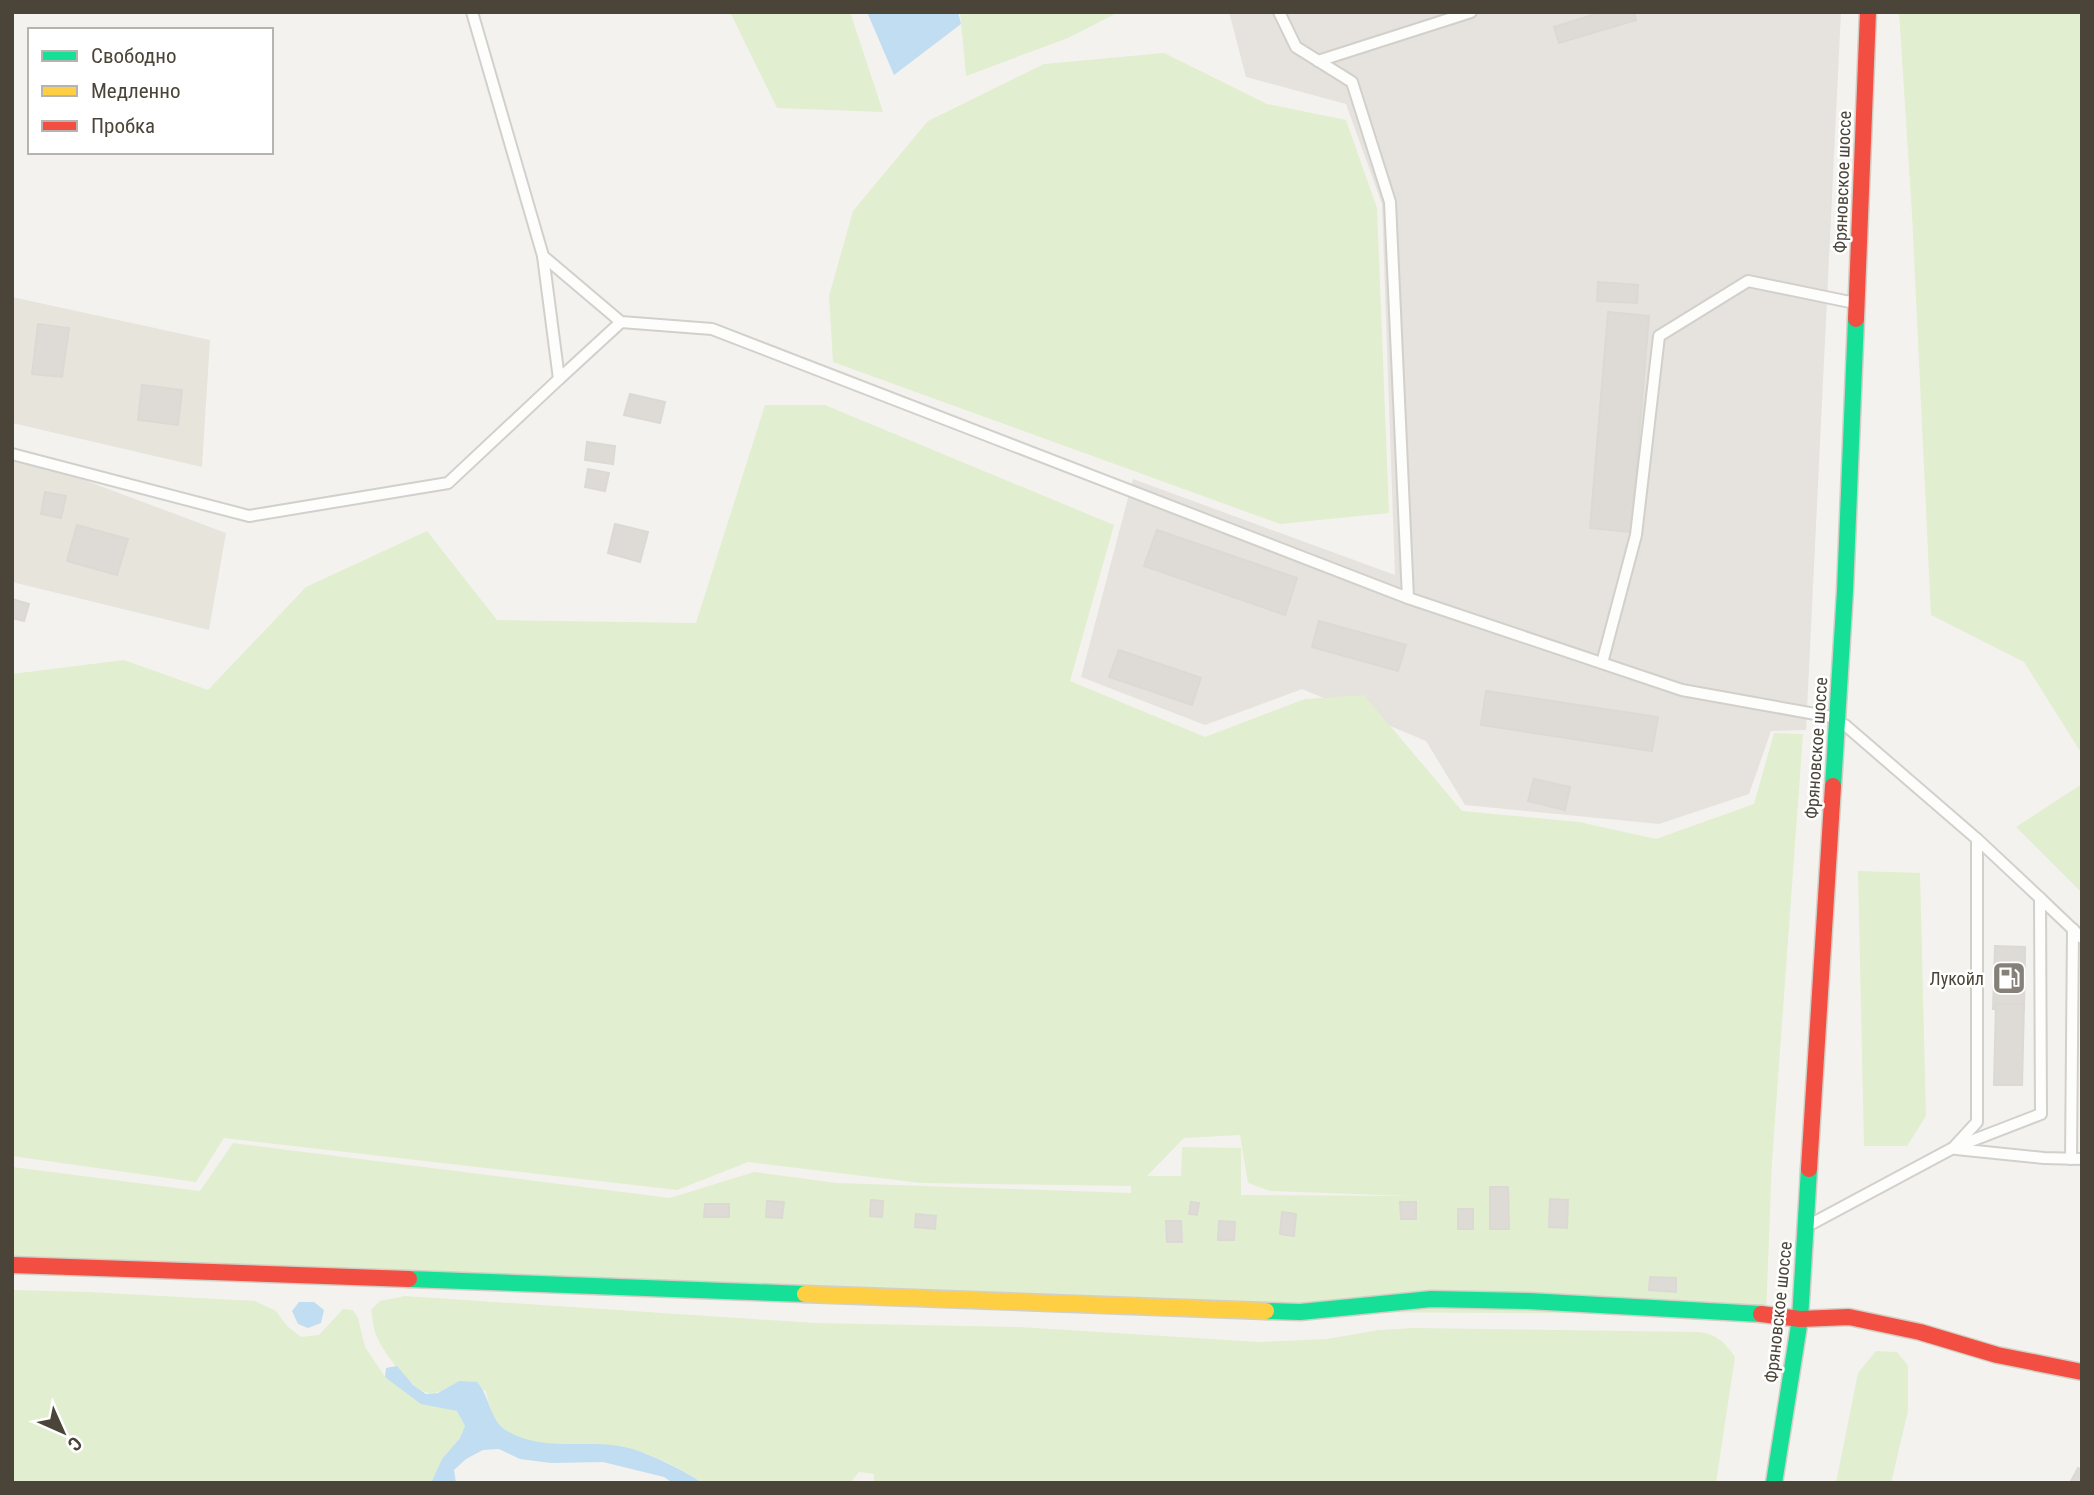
<svg xmlns="http://www.w3.org/2000/svg" width="2094" height="1495" font-family="'Roboto Condensed',sans-serif">
	<style>
		.residential { fill: #e7e4dc }
		.industrial { fill: #e6e2de }
		.green { fill: #e1eecf; fill-rule: evenodd }
		.water { fill: #c0ddf1 }
		.building { fill: #dedbd6; stroke: #dcd9d4; stroke-width: 2 }
		.lines { fill: none; stroke-linecap: round; stroke-linejoin: round }
		.lane-casing { stroke: #d2d0cb; stroke-width: 14 }
		.fast-casing { stroke: #d3cfc5; stroke-width: 19 }
		.slow-casing { stroke: #d3cfc5; stroke-width: 19 }
		.jam-casing { stroke: #d3cfc5; stroke-width: 19 }
		.lane { stroke: #fdfdfc; stroke-width: 10 }
		.fast { stroke: #16e098; stroke-width: 16 }
		.slow { stroke: #ffcf43; stroke-width: 16 }
		.jam { stroke: #f24e42; stroke-width: 16 }
		.labels { text-anchor: middle; dominant-baseline: central; stroke-width: 5; stroke-linejoin: round; paint-order: stroke }
		.street-label { font-size: 18px; fill: #4b4439; stroke: #fff }
		.poi-label { font-size: 18px; fill: #4b4439; stroke: #fff; text-anchor: end }
	</style>
	<rect width="100%" height="100%" fill="#f4f2ee"/>
	<g class="residential">
		<polygon points="12,297 210,340 202,467 12,423"/>
		<polygon points="12,453 226,533 209,630 12,582"/>
	</g>
	<polygon class="industrial" points="1229,12 1841,12 1806,730 1771,731 1749,794 1659,824 1465,805 1426,741 1302,689 1205,725 1081,677 1133,479 1395,575 1382,204 1346,104 1246,77"/>
	<g class="green">
		<polygon points="730,12 850,12 883,112 777,108"/>
		<polygon points="960,12 1119,12 1068,38 966,76"/>
		<polygon points="1899,12 2082,12 2082,754 2024,662 1931,615 1912,214"/>
		<polygon points="1164,53 1267,104 1346,120 1377,208 1389,513 1280,524 833,362 829,296 853,211 928,121 1044,64"/>
		<path d="M 765,405 L 825,405 L 1114,525 L 1070,681 L 1205,737 L 1305,699 L 1364,695 L 1462,811 L 1579,822 L 1656,839 L 1754,804 L 1774,733 L 1803,734 L 1772,1161 L 1766,1314 L 1300,1312 L 12,1265 L 12,1167 L 200,1191 L 233,1143 L 670,1198 L 754,1172 L 837,1183 L 1131,1193 L 1131,1186 L 921,1183 L 748,1162 L 677,1190 L 224,1138 L 196,1182 L 12,1156 L 12,674 L 124,660 L 208,690 L 306,587 L 427,531 L 497,620 L 696,623 ZM 1240,1135 L 1248,1183 L 1270,1191 L 1411,1196 L 1241,1195 L 1241,1148 L 1182,1147 L 1181,1176 L 1147,1176 L 1184,1138 Z"/>
		<polygon points="2082,784 2082,893 2016,827"/>
		<polygon points="1858,871 1920,873 1926,1116 1907,1146 1864,1146"/>
		<polygon points="12,1290 88,1292 255,1301 276,1311 287,1326 301,1337 319,1335 343,1309 353,1310 358,1318 365,1347 385,1377 447,1409 457,1411 465,1426 460,1438 442,1459 431,1483 12,1483"/>
		<path d="M 405,1296 L 815,1323 L 1019,1327 L 1259,1342 L 1327,1339 L 1379,1330 L 1413,1328 L 1696,1332 C 1715,1333 1724,1341 1735,1357 L 1716,1483 L 874,1483 L 874,1474 L 859,1472 L 850,1483 L 702,1483 C 684,1469 651,1454 629,1448 C 590,1437 519,1459 494,1417 C 489,1409 488,1399 486,1391 L 459,1381 C 450,1386 440,1394 429,1393 C 413,1392 383,1352 377,1337 C 373,1330 373,1319 371,1310 L 380,1301 Z"/>
		<polygon points="1876,1351 1897,1352 1908,1366 1908,1411 1891,1483 1836,1483 1858,1373"/>
	</g>
	<g class="water">
		<polygon points="867,12 958,12 961,24 894,75"/>
		<polygon points="299,1302 314,1302 324,1310 321,1323 308,1328 298,1324 292,1311"/>
		<path d="M 397,1366 L 413,1385 L 426,1394 L 438,1393 L 459,1381 L 477,1382 C 490,1396 489,1420 507,1431 C 545,1453 588,1438 629,1448 C 648,1453 686,1471 702,1483 L 673,1483 L 664,1477 L 603,1462 L 551,1463 L 520,1459 L 499,1449 L 483,1450 L 466,1459 L 454,1470 L 456,1483 L 431,1483 L 442,1459 L 460,1438 L 465,1426 L 457,1411 L 421,1404 L 385,1377 L 386,1368 Z"/>
	</g>
	<g class="building">
		<polygon points="1602,12 1634,12 1636,20 1559,43 1554,27"/>
		<polygon points="1598,282 1638,285 1637,303 1597,301"/>
		<polygon points="1608,312 1649,316 1631,532 1590,528"/>
		<polygon points="38,324 69,328 62,377 32,374"/>
		<polygon points="142,385 182,390 178,425 138,420"/>
		<polygon points="630,394 665,402 660,423 624,415"/>
		<polygon points="587,442 615,446 613,464 585,460"/>
		<polygon points="588,469 609,473 605,491 585,487"/>
		<polygon points="45,492 66,496 61,518 41,514"/>
		<polygon points="615,524 648,532 640,562 608,553"/>
		<polygon points="77,525 128,539 117,575 67,561"/>
		<polygon points="1157,530 1297,578 1285,615 1144,566"/>
		<polygon points="12,599 29,604 24,621 12,618"/>
		<polygon points="1319,621 1406,645 1398,671 1312,647"/>
		<polygon points="1119,650 1201,678 1192,705 1109,677"/>
		<polygon points="1486,691 1658,717 1652,751 1481,725"/>
		<polygon points="1534,779 1570,787 1565,810 1528,801"/>
		<polygon points="1995,946 2025,947 2024,1010 1993,1009"/>
		<polygon points="1996,1004 2024,1004 2022,1085 1994,1085"/>
		<polygon points="1490,1187 1508,1187 1509,1229 1490,1229"/>
		<polygon points="1550,1199 1568,1200 1567,1228 1549,1227"/>
		<polygon points="871,1200 883,1201 882,1217 870,1216"/>
		<polygon points="767,1201 784,1202 782,1218 766,1217"/>
		<polygon points="1191,1202 1199,1203 1197,1215 1189,1214"/>
		<polygon points="1400,1202 1416,1202 1416,1219 1401,1219"/>
		<polygon points="705,1204 729,1204 729,1217 704,1217"/>
		<rect x="1458" y="1209" width="15" height="20"/>
		<polygon points="1282,1212 1296,1214 1294,1236 1280,1234"/>
		<polygon points="916,1214 936,1216 935,1229 915,1227"/>
		<polygon points="1166,1221 1181,1221 1182,1242 1167,1242"/>
		<polygon points="1219,1221 1235,1222 1234,1240 1218,1240"/>
		<polygon points="1650,1277 1676,1278 1676,1292 1649,1290"/>
		<polygon points="2078,1468 2082,1470 2082,1483 2070,1483"/>
	</g>
	<g class="lines">
		<g class="lane-casing">
			<g id="lane">
				<polyline points="472,12 543,256 621,322 712,329 1408,598 1390,202 1352,82 1296,47 1279,12"/>
				<polyline points="1318,61 1471,12"/>
				<polyline points="543,256 559,379 621,322"/>
				<polyline points="12,454 249,516 448,483 559,379"/>
				<polyline points="1408,598 1682,690 1832,717"/>
				<polyline points="1602,663 1636,535 1659,336 1748,281 1850,302"/>
				<polyline points="2040,898 2082,938"/>
				<polyline points="1955,1146 1977,1122 1977,839"/>
				<polyline points="1956,1149 2044,1158 2082,1159"/>
				<polyline points="2071,1159 2073,929"/>
				<polyline points="1813,1223 1953,1148 2041,1114 2040,898 1977,839 1845,725"/>
			</g>
		</g>
		<g class="fast-casing">
			<g id="fast">
				<polyline points="1833,786 1845,591 1856,319"/>
				<polyline points="409,1279 805,1294"/>
				<polyline points="1266,1311 1300,1312 1431,1299 1528,1301 1761,1314"/>
				<polyline points="1774,1483 1800,1319 1809,1169"/>
			</g>
		</g>
		<g class="slow-casing">
			<polyline id="slow" points="805,1294 1266,1311"/>
		</g>
		<g class="jam-casing">
			<g id="jam">
				<polyline points="1856,319 1868,12"/>
				<polyline points="1809,1169 1833,786"/>
				<polyline points="12,1265 409,1279"/>
				<polyline points="1761,1314 1800,1319 1849,1317 1920,1332 1997,1355 2082,1372"/>
			</g>
		</g>
		<use href="#lane" class="lane"/>
		<use href="#fast" class="fast"/>
		<use href="#slow" class="slow"/>
		<use href="#jam" class="jam"/>
	</g>
	<defs>
		<g id="fuel-square" transform="scale(1.75)"><rect x="-9" y="-9" width="18" height="18" rx="4" fill="#868178" stroke="#fff"/><path d="M-5.5-6h7V0h2V4h1.3V-2.5L3-4.5l.8-.8L6-3V5H2.5V1h-1V6h-7ZM-4.2-4.7v3.2H.2V-4.7Z" fill="#fff"/></g>
	</defs>
	<g fill-rule="evenodd">
		<use href="#fuel-square" x="2009" y="978"/>
	</g>
	<g class="labels">
		<g class="street-label">
			<text transform="translate(1842 182) rotate(-88)">Фряновское шоссе</text>
			<text transform="translate(1816 748) rotate(-86)">Фряновское шоссе</text>
			<text transform="translate(1778 1312) rotate(-84)">Фряновское шоссе</text>
		</g>
		<g class="poi-label">
			<text x="1984" y="978">Лукойл</text>
		</g>
	</g>
	<rect width="2094" height="1495" fill="none" stroke="#4b4439" stroke-width="28"/>
	<rect x="28" y="28" width="245" height="126" fill="#ffffff" stroke="#b7b4b0" stroke-width="2"/>
	<rect x="42" y="51" width="35" height="10" fill="#16e098" stroke="#b7b4b0" stroke-width="2"/>
	<text x="91" y="63" font-size="21" fill="#4b4439">Свободно</text>
	<rect x="42" y="86" width="35" height="10" fill="#ffcf43" stroke="#b7b4b0" stroke-width="2"/>
	<text x="91" y="98" font-size="21" fill="#4b4439">Медленно</text>
	<rect x="42" y="121" width="35" height="10" fill="#f24e42" stroke="#b7b4b0" stroke-width="2"/>
	<text x="91" y="133" font-size="21" fill="#4b4439">Пробка</text>
	<g transform="translate(63 1432) rotate(135)" stroke="#ffffff" stroke-width="5" paint-order="stroke">
	<path d="M0-5L12 26L0 18L-12 26Z" fill="#4b4439"/>
	<text y="-10" font-size="19" font-weight="bold" text-anchor="middle" fill="#4b4439">С</text>
	</g>
</svg>
